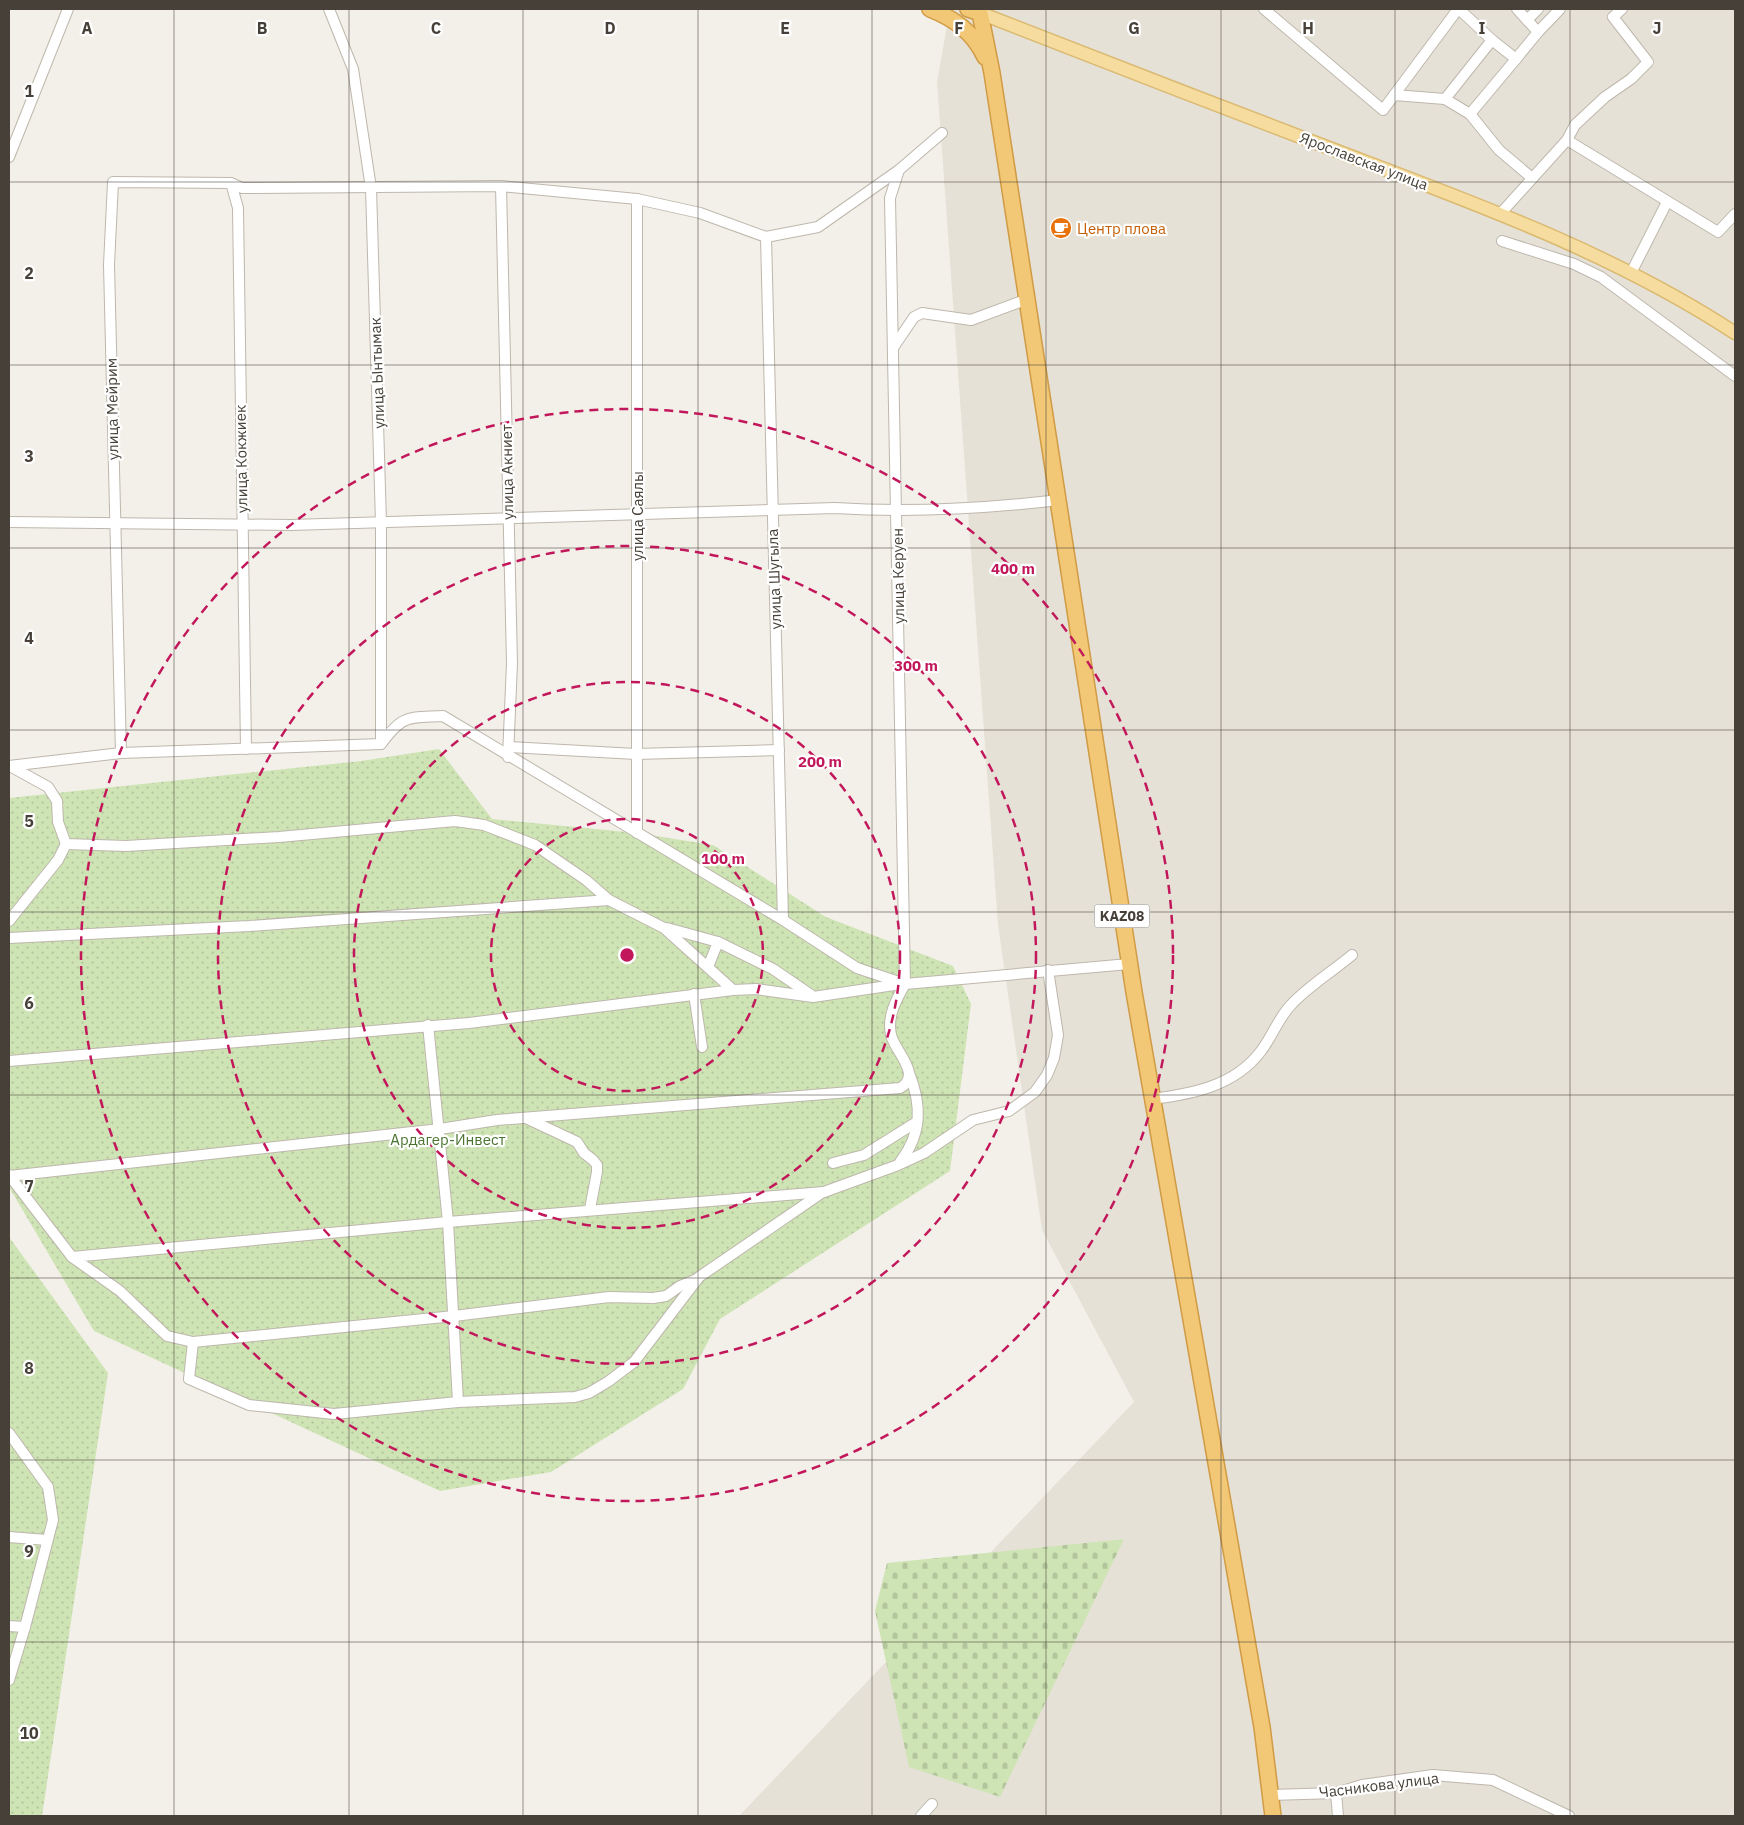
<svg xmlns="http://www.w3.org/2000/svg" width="1744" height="1825" font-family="'IBM Plex Sans',sans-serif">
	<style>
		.residential { fill: #e6e1d7 }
		.green { fill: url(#green-dots) }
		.cemetery { fill: url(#cemetery-stones) }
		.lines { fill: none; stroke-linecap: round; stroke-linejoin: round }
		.minor-casing { stroke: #beb7ac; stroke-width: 12 }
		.major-casing { stroke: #dab970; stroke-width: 15 }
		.highway-casing { stroke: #d09b45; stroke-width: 18 }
		.minor { stroke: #fff; stroke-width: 10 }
		.major { stroke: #f6dc9f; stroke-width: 12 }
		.highway { stroke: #f2c775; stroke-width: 15 }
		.grid { fill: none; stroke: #464038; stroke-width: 1; stroke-opacity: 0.55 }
		.ring { fill: none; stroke: #c2185b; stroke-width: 2.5; stroke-dasharray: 9 6 }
		.labels { text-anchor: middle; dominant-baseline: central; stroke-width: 4.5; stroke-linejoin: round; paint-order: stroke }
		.shield { fill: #fff; stroke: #7e7974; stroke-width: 1 }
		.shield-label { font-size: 14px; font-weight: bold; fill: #464038 }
		.street-label { font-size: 15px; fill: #464038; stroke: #fff }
		.food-label { font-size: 15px; fill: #c56008; stroke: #fff; text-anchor: start }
		.park-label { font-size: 15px; fill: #4a7330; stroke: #fff }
		.grid-label { font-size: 16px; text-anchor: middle; font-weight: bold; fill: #464038; stroke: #fff; stroke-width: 4.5; stroke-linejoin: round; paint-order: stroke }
		.centre { fill: #c2185b; stroke: #fff; stroke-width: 2.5 }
		.ring-label { font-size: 15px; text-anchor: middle; font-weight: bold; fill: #c2185b; stroke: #fff; stroke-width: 4.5; stroke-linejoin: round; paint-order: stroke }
	</style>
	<defs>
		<pattern id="green-dots" width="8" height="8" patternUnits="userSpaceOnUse" patternTransform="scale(1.25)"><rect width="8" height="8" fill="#cfe4b5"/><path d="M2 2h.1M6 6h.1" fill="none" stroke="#b3c59c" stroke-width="1.8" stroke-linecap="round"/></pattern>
		<pattern id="cemetery-stones" width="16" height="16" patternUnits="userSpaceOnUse" patternTransform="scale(1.25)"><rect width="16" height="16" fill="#cfe4b5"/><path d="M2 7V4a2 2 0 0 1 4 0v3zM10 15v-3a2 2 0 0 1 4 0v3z" fill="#b3c59c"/></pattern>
	</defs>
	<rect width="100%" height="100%" fill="#f3f0e9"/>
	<polygon class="residential" points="950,9 1735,9 1735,1816 739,1816 1134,1402 1042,1230 998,925 937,82"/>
	<g class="green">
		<polygon points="439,749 492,819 637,833 713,845 826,917 953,966 971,1004 950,1171 720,1319 683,1389 551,1472 440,1491 94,1331 9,1187 9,798 361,761"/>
		<polygon points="9,1237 108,1373 42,1816 9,1816"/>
	</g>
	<polygon class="cemetery" points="1124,1539 1000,1797 909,1767 875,1611 887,1563"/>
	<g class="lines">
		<g class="minor-casing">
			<g id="minor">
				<polyline points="329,9 353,69 371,188 381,523 381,744"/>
				<polyline points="1264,9 1383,110 1458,9"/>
				<polyline points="1459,9 1492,40 1516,59 1538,32"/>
				<polyline points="1517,9 1538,32 1560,9"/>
				<polyline points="1527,20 1538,9"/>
				<polyline points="1394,95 1445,99 1470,114 1516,59"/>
				<polyline points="1445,99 1492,40"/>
				<polyline points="1470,114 1499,150 1532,178"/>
				<polyline points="1567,140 1575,125 1605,97 1631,79 1648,62 1613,17 1622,9"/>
				<polyline points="9,157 68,9"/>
				<polyline points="501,186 512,663 508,757"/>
				<polyline points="1501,213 1567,140 1718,232 1735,214"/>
				<polyline points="766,237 783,920"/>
				<polyline points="1502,241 1574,264 1601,277 1735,376"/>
				<polyline points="1631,273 1667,202"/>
				<polyline points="893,348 914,317 922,313 971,320 1028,299"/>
				<path d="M 9,522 L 291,525 L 835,508 C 912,513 982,509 1059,500"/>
				<polyline points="509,747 636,754 779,750"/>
				<polyline points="246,749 238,208 231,183 242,188 501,186 637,199 700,213 766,237 818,227 899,170 942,133"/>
				<polyline points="121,753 109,265 113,182 231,183"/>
				<path d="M 9,766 L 121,753 L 381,744 C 403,714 408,718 443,716 L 783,920 L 857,968 L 905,984 L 1129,964"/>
				<polyline points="10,766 48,787 57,801 58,822 66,844 126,846 279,837 455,821 484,825 535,845 586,880 609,900 664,928 733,990"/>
				<polyline points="637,833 637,199"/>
				<polyline points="9,921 58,860 66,844"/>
				<polyline points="667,928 718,942"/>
				<polyline points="9,938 249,926 609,900"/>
				<polyline points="708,967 718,942 773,969 811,995"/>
				<polyline points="694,994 702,1047"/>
				<polyline points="428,1025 448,1222 458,1402"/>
				<polyline points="9,1061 469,1023 733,990 756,989 813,997 901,984"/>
				<path d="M 1152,1099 C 1192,1094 1235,1086 1261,1051 C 1272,1037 1278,1019 1290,1006 C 1308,986 1332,972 1352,955"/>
				<polyline points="528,1119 577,1142 584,1153 593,1160 597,1165 597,1172 590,1209"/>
				<path d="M 900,1162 C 922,1134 922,1105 909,1073"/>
				<polyline points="833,1163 864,1155 915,1123"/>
				<polyline points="9,1175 72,1257"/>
				<path d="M 9,1176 L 440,1129 L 497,1120 L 900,1088 C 923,1075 895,1052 891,1035 C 887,1016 896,1000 905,984 L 890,198 L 899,170"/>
				<polyline points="697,1279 680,1286 666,1296 653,1298 609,1297 454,1316 193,1342 167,1336 120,1291 72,1257 448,1222 824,1192 898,1165 924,1153 973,1120 1009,1111 1035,1092 1047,1075 1054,1058 1058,1035 1048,970"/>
				<polyline points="193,1342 189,1379 249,1405 334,1414 458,1402 575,1397 589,1393 609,1381 634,1362 699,1277 823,1192"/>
				<polyline points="9,1433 48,1487 53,1520 25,1627 9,1680"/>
				<polyline points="9,1537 47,1540"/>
				<polyline points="9,1626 25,1627"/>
				<polyline points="1336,1793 1338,1816"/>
				<polyline points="1271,1795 1336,1793 1362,1785 1433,1775 1493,1780 1569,1816"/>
				<polyline points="921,1816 932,1804"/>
			</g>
		</g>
		<g class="major-casing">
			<path id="major" d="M 980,13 C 1104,61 1226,109 1350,156 C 1482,206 1616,255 1735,333"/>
		</g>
		<g class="highway-casing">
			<g id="highway">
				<path d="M 930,9 C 955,19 973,32 985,57"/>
				<polyline points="968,9 980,13 992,73 1134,992 1262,1727 1273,1816"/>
			</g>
		</g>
		<use href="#minor" class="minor"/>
		<use href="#major" class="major"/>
		<use href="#highway" class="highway"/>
	</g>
	<path class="grid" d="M 174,9 L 174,1816M 349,9 L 349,1816M 523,9 L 523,1816M 698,9 L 698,1816M 872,9 L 872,1816M 1046,9 L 1046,1816M 1221,9 L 1221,1816M 1395,9 L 1395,1816M 1570,9 L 1570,1816M 9,182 L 1735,182M 9,365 L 1735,365M 9,548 L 1735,548M 9,730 L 1735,730M 9,912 L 1735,912M 9,1095 L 1735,1095M 9,1278 L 1735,1278M 9,1460 L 1735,1460M 9,1642 L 1735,1642"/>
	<g class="ring">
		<circle cx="627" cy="955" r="136"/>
		<circle cx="627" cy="955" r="273"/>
		<circle cx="627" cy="955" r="409"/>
		<circle cx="627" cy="955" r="546"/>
	</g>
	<defs>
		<g id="cafe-disc" transform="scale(1.125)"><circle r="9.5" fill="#e8710a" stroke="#fff"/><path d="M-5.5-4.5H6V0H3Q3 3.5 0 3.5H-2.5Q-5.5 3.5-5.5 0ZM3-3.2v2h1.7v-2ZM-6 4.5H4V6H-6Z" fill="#fff"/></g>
	</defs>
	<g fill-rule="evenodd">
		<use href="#cafe-disc" x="1061" y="228"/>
	</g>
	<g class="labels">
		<rect class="shield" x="1094.5" y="904.5" width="55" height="23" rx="4"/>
		<g class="shield-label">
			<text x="1122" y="916">KAZ08</text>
		</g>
		<g class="street-label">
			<text transform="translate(1364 161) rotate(21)">Ярославская улица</text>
			<text transform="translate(377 373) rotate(-92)">улица Ынтымак</text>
			<text transform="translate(112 409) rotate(-91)">улица Мейрим</text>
			<text transform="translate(241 459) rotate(-91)">улица Кокжиек</text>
			<text transform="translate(507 472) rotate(-91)">улица Акниет</text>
			<text transform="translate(637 516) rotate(-90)">улица Саялы</text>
			<text transform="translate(898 576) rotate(-91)">улица Керуен</text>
			<text transform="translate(774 579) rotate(-92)">улица Шугыла</text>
			<text transform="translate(1379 1785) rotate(-7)">Часникова улица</text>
		</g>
		<g class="food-label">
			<text x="1077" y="228">Центр плова</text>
		</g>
		<g class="park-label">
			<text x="448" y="1139">Ардагер-Инвест</text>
		</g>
	</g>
	<g class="grid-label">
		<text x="87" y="34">A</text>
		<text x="262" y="34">B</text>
		<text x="436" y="34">C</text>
		<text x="610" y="34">D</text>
		<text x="785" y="34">E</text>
		<text x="959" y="34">F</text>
		<text x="1134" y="34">G</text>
		<text x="1308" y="34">H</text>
		<text x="1482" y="34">I</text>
		<text x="1657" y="34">J</text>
		<text x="29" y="97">1</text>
		<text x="29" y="279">2</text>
		<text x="29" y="462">3</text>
		<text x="29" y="644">4</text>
		<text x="29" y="827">5</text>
		<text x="29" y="1009">6</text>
		<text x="29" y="1192">7</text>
		<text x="29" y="1374">8</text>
		<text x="29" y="1557">9</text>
		<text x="29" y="1739">10</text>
	</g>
	<circle cx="627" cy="955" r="8" class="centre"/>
	<g class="ring-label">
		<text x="1013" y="574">400 m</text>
		<text x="916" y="671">300 m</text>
		<text x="820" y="767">200 m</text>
		<text x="723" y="864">100 m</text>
	</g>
	<rect width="1744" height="1825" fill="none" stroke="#464038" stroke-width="20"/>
</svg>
